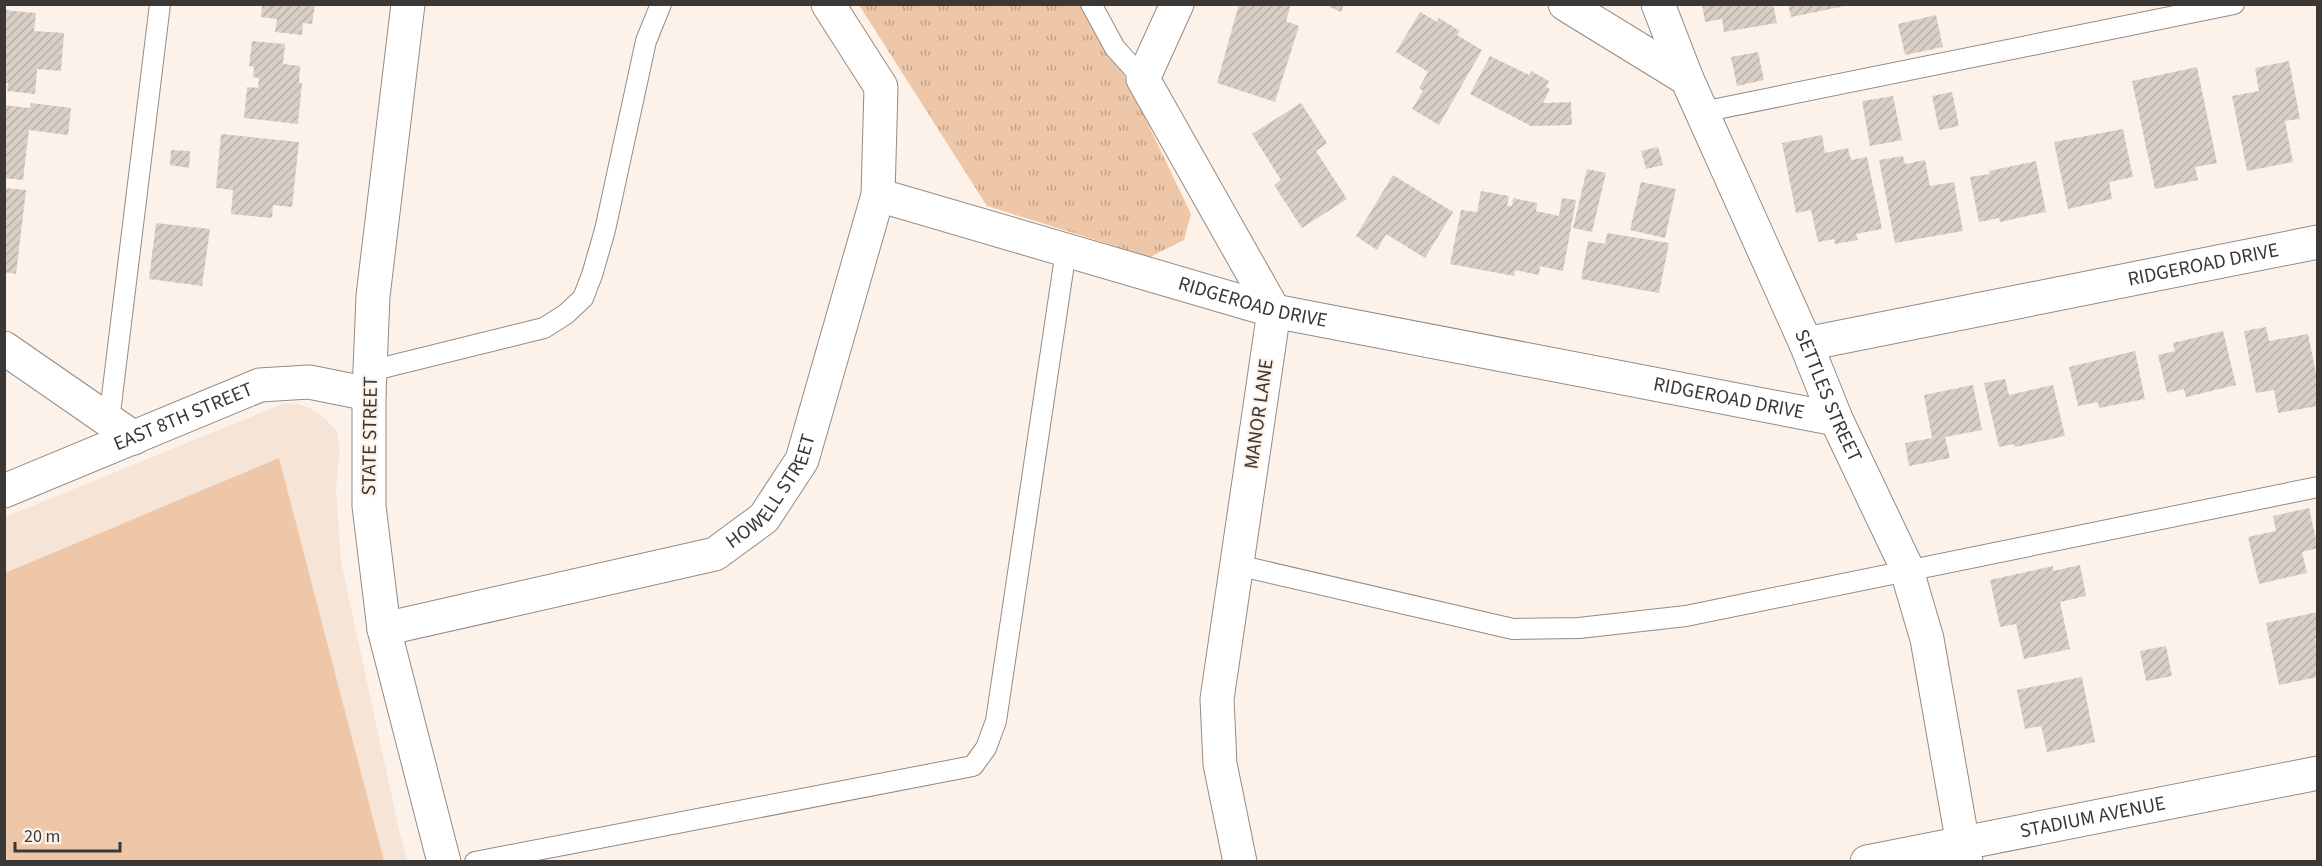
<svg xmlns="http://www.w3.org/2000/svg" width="2322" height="866" font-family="'Source Sans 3',sans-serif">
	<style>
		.built { fill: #f6e4d7 }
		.grass { fill: url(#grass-tufts) }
		.pitch { fill: #eec7a8 }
		.building { fill: url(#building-hatch) }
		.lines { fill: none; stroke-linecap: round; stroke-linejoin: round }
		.lane-casing { stroke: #958b84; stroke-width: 22 }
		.street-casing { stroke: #958b84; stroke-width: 35 }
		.lane { stroke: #fff; stroke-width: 20 }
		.street { stroke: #fff; stroke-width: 33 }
		.labels { text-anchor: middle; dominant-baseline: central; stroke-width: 4.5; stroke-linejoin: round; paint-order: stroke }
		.street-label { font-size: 20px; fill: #3b3734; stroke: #fdf2ea }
	</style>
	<defs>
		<pattern id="grass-tufts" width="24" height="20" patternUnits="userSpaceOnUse" patternTransform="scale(1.5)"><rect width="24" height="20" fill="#eec7a8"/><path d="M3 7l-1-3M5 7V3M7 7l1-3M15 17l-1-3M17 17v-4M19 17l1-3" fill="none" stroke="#c2a28a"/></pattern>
		<pattern id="building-hatch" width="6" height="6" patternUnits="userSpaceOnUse" patternTransform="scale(1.5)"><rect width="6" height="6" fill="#d8d0c6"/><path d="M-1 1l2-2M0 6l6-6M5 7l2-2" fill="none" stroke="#bab3ab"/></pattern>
	</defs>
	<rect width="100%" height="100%" fill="#fdf2ea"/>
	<polygon class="built" points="285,403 299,404 311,409 326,419 337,432 340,447 336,489 341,562 400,834 408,861 5,862 5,517"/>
	<polygon class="grass" points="859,5 1085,5 1125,76 1191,214 1184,240 1150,257 987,206"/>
	<polygon class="pitch" points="279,458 384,861 5,861 5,573"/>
	<g class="building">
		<polygon points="262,4 315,4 312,24 303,23 302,35 275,32 277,19 261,17"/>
		<polygon points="1239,4 1291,4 1286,21 1299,26 1275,102 1217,83"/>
		<polygon points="1323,4 1344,4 1341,12"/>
		<polygon points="1702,4 1773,4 1777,23 1724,32 1722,19 1705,22"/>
		<polygon points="1788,4 1845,4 1845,6 1791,17"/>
		<polygon points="4,10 36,13 34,31 64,33 61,71 37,69 35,94 7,91 8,83 4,82"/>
		<polygon points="1420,12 1437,22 1439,18 1460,31 1457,35 1482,50 1439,125 1412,109 1423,91 1419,88 1428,72 1396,52"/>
		<polygon points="1936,15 1943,47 1905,55 1898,24"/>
		<polygon points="252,41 285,44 283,64 300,66 299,83 302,83 298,124 244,118 247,87 258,88 259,78 253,77 254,67 249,66"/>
		<polygon points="1758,52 1764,80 1737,86 1731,57"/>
		<polygon points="1490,56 1529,75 1531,71 1549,81 1546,87 1550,89 1543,103 1571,102 1572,125 1531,126 1470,94"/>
		<polygon points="2289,61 2300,119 2285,121 2293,162 2247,171 2232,96 2259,91 2255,68"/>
		<polygon points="2197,67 2217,163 2195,167 2198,180 2155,189 2132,81"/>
		<polygon points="1952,92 1959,126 1939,130 1932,96"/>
		<polygon points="1893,96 1902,140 1870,146 1862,101"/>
		<polygon points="31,103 71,108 68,135 29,130 23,180 4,178 4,105 30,108"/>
		<polygon points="1301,103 1327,143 1316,151 1347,199 1302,228 1274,185 1281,180 1252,134"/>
		<polygon points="2123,129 2133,177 2109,182 2112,199 2068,209 2054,142"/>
		<polygon points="221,134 299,142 292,207 273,205 272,218 231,214 233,190 216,188"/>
		<polygon points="1822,135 1825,153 1848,148 1851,160 1867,157 1882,229 1856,234 1858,240 1835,244 1834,239 1818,242 1811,210 1796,213 1782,143"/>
		<polygon points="1658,147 1663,165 1646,169 1641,151"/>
		<polygon points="171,150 190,151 189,168 170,165"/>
		<polygon points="1903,156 1905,164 1925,160 1930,186 1954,182 1963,231 1895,243 1879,160"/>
		<polygon points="2036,161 2046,212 2000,222 1999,218 1979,222 1970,177 1990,174 1989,171"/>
		<polygon points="1587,169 1606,173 1592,232 1573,228"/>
		<polygon points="1393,175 1453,212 1425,258 1386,234 1377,250 1356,236"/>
		<polygon points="1641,182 1676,189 1665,238 1630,230"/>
		<polygon points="4,188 26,190 16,274 4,272"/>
		<polygon points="1481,191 1509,196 1507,206 1512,206 1513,198 1537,203 1536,211 1559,216 1562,198 1576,200 1563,271 1540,266 1539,275 1515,270 1514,276 1450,264 1461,210 1477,212"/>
		<polygon points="156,223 210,229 202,286 149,279"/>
		<polygon points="1607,233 1669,243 1659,293 1581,279 1588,241 1605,244"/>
		<polygon points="2266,327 2269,341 2308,334 2318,383 2318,406 2278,413 2274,390 2256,393 2244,331"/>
		<polygon points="2223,331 2236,385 2186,397 2184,389 2167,393 2158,355 2175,351 2173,343"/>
		<polygon points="2135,351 2145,399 2099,408 2098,402 2078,406 2069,367"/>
		<polygon points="2005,379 2009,395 2053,385 2065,436 2015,447 2014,444 1999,447 1984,383"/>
		<polygon points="1973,385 1982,430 1945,437 1950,458 1909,466 1905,443 1932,438 1924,395"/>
		<polygon points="2309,508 2318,548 2302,552 2307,573 2259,584 2248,537 2276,531 2273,516"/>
		<polygon points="2080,565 2086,596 2060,602 2070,649 2024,659 2016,624 2000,627 1990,580 2053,566 2053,571"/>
		<polygon points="2318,612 2318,638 2315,638 2318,650 2318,677 2279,685 2266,623"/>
		<polygon points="2166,646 2172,676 2146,681 2140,651"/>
		<polygon points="2082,677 2095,742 2047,752 2041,726 2025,729 2017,690"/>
	</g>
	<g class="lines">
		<g class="lane-casing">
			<g id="lane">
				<polyline points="1091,4 1115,48 1143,79"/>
				<polyline points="1702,112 2234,4"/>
				<polyline points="370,371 544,328 566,314 583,298 592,275 605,230 646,41 661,4"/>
				<polyline points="109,421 160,4"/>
				<polyline points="1237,565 1513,629 1579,628 1686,616 2318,487"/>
				<polyline points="475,862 973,766 986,748 996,721 1066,250"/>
			</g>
		</g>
		<g class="street-casing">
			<g id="street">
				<polyline points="408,4 373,296 369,394 369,506 384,629 444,862"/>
				<polyline points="1177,4 1143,79 1274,311 1217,699 1220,764 1240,862"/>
				<path id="s1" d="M 1565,4 L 1687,79 L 1806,344 L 1836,419 L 1905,564 L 1927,639 L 1966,862"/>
				<polyline points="1658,4 1687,79"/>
				<path id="s2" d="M 878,195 L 1274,311 L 1836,419"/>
				<path id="s3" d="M 1806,344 L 2318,242"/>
				<polyline points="4,348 134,438"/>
				<path id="s4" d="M 4,491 L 260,385 L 309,382 L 369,394"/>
				<path id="s5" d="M 384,629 L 715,554 L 764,518 L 802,460 L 878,195 L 881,87 L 828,4"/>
				<path id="s6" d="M 1867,862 L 2318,773"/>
			</g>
		</g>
		<use href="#lane" class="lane"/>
		<use href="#street" class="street"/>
	</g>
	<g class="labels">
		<g class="street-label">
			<text stroke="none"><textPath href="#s3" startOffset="405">RIDGEROAD DRIVE</textPath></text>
			<text stroke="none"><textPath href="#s2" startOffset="390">RIDGEROAD DRIVE</textPath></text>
			<text stroke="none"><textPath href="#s1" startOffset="490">SETTLES STREET</textPath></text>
			<text stroke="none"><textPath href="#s2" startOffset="876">RIDGEROAD DRIVE</textPath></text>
			<text transform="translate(1259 414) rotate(-82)">MANOR LANE</text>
			<text stroke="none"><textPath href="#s4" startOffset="194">EAST 8TH STREET</textPath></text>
			<text transform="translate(370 436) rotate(-89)">STATE STREET</text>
			<text stroke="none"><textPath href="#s5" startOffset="426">HOWELL STREET</textPath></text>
			<text stroke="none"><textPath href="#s6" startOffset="230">STADIUM AVENUE</textPath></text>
		</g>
	</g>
	<rect width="2322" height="866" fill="none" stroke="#3b3734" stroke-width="12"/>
	<path d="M15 842v9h105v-9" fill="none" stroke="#3b3734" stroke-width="3"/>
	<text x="24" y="842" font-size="18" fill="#3b3734" stroke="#fdf2ea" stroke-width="4.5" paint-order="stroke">20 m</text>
</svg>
